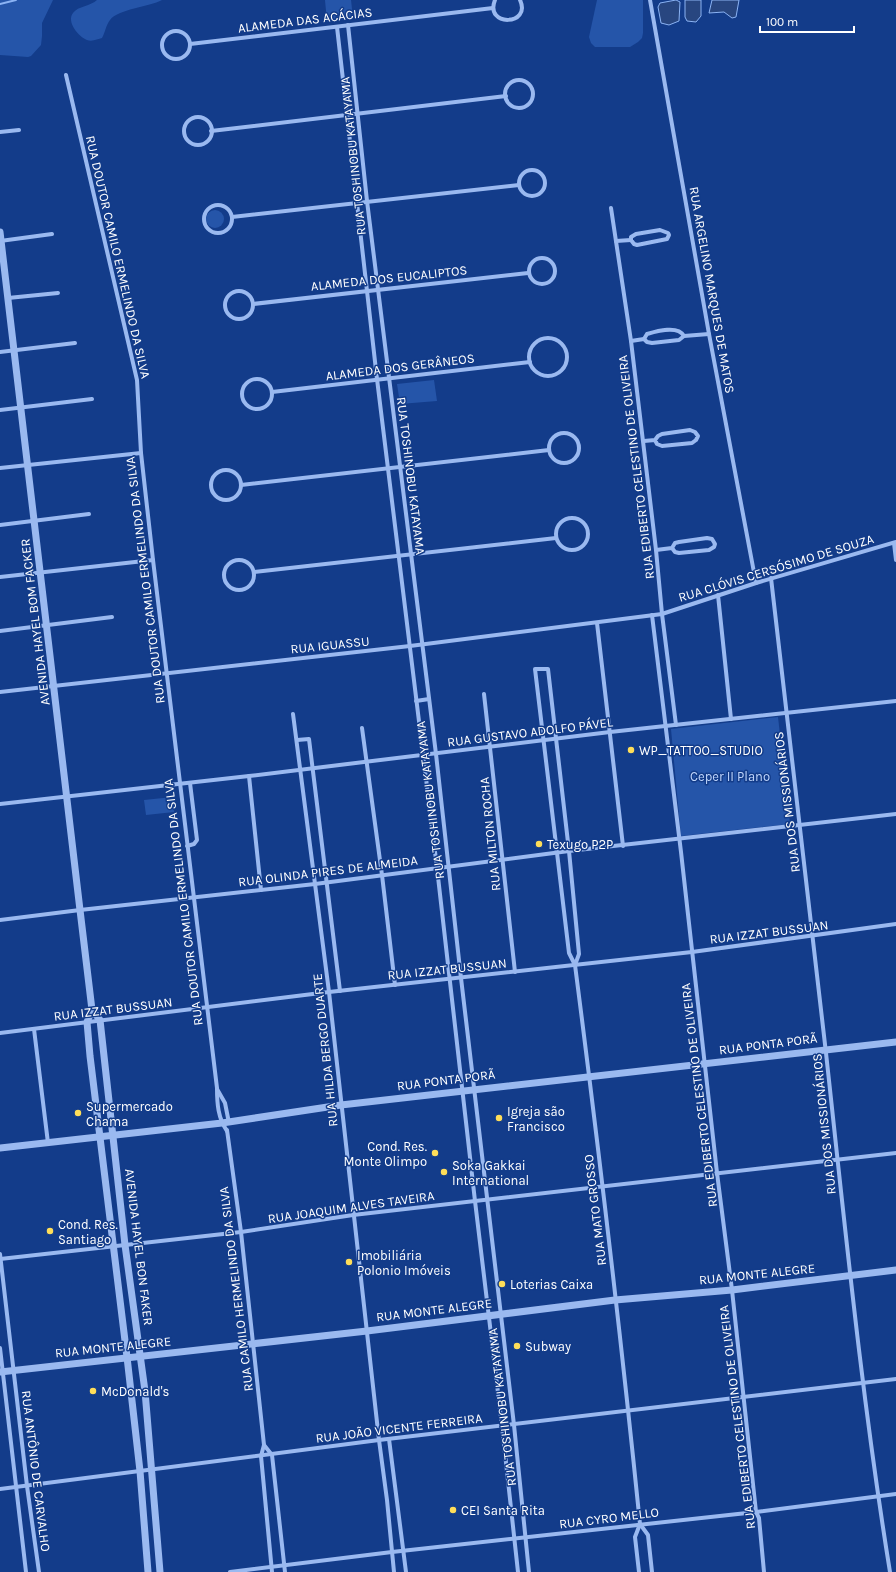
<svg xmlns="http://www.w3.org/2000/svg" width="896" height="1572" font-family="Karla,sans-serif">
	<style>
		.green { fill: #2555a9 }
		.water { fill: #284680; stroke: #8bb3f4 }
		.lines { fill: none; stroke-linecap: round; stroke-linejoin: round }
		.stream { stroke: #8bb3f4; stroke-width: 2 }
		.minor { stroke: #9ab9f0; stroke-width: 4 }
		.tertiary { stroke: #9ab9f0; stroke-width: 7 }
		.poi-dot { fill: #ffde59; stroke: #133c8a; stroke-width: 1.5 }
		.labels { text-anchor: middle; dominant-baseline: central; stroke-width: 3; stroke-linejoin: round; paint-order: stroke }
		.street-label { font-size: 13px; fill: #fff; stroke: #133c8a }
		.poi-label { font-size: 13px; fill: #fff; stroke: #133c8a; text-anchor: start }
		.park-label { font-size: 13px; fill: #c0d6fc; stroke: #133c8a }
	</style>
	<rect width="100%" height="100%" fill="#133c8a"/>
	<g class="green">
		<polygon points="0,0 53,0 42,23 42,36 41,45 31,56 28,57 0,55"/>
		<path d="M 97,0 L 162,0 C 149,7 118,9 110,20 C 106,25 105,33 102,38 C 98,39 92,42 87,40 C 79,37 66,22 73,13 C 78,6 91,6 97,0 Z"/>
		<polygon points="325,0 351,0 353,18 327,22"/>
		<polygon points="597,0 643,0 643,33 642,38 638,42 630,47 595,47 591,43 589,37"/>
		<circle cx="215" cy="219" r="9"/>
		<polygon points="434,380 437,401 400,404 397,384"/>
		<polygon points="778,717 790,824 681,836 671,729"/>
		<polygon points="173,797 174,812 146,815 144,800"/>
	</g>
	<g class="water">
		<polygon points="676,0 680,2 679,21 669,25 661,23 658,7 660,3"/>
		<polygon points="685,0 701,0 701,16 696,22 687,21 685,17"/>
		<polygon points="712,0 739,0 736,17 732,18 724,12 709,13"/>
	</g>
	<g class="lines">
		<polyline class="stream" points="0,4 16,0"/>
		<g class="minor">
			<path d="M 495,0 C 484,27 532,26 520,0"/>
			<polyline points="650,0 709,334 756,583"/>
			<polyline points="348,25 367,201 436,754 461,978 514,1425 529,1572"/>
			<polyline points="337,27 377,379 437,868 475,1201 502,1426 518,1572"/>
			<circle cx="176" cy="45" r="14"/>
			<polyline points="190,44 493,8"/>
			<path d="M 66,75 L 137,380 L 141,453 L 153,560 L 217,1088 C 217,1104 218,1118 227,1131"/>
			<circle cx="519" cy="94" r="14"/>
			<circle cx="198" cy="131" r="14"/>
			<polyline points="211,131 506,96"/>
			<polyline points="0,132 19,130"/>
			<circle cx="532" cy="183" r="13"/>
			<circle cx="218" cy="219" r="14"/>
			<polyline points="611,208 631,341 656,550 662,614 676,725"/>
			<polyline points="232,217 519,185"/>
			<polygon points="660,230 668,233 669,235 667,239 637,245 634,244 631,240 631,237 636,234"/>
			<polyline points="0,241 52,234"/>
			<polyline points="616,241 631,240"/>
			<circle cx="542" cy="271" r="13"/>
			<circle cx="239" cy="305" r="14"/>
			<polyline points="8,298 58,293"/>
			<polyline points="253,304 528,273"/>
			<circle cx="548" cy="357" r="19"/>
			<path d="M 644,339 L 647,334 C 657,331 678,325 684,336"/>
			<polyline points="631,341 644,339 647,342 652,343 679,340 684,336 709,334"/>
			<polyline points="0,352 75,343"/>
			<circle cx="257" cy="394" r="15"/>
			<polyline points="272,392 530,362"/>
			<polyline points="0,410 92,399"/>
			<circle cx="564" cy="448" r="15"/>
			<polyline points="644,441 655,440 658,436 662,434 690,430 695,432 698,436 696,440 692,443 662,446 657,444 655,440"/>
			<polyline points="0,468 141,453"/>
			<circle cx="226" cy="485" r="15"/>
			<polyline points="241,485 549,450"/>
			<circle cx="572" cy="534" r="16"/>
			<polyline points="0,525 89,514"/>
			<polyline points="894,543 896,560"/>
			<polyline points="656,550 672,548 675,543 679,542 707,538 712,539 715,544 714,547 709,550 679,553 675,552 672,548"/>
			<circle cx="239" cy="575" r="15"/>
			<polyline points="254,572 556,538"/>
			<polyline points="0,577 153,560"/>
			<path d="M 771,578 C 789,736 809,894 826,1053 C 845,1226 862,1400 890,1572"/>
			<polyline points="718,595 731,719"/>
			<polyline points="652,615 681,852 717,1173 732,1290 756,1512 759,1518 764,1572"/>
			<polyline points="597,623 623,846"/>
			<polyline points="0,631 112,617"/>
			<polyline points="0,692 410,646 662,614 756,583 896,542"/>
			<polyline points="484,694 515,972"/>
			<polyline points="416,701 429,699"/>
			<polyline points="293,714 329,992 379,1440 387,1500 394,1572"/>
			<polyline points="362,728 382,875 395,985"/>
			<polyline points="297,740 309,739 340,991"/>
			<polyline points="249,776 261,890"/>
			<polyline points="0,804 249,776 610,732 896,701"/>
			<polyline points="187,846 194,844 197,840 190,783"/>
			<polyline points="0,920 80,910 315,884 569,851 896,814"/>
			<path d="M 575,965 L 579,954 L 569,851 L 548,669 L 535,669 L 569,953 L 575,965 C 599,1151 621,1337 640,1524 L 635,1537 L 639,1572"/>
			<polyline points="34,1029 48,1143"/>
			<polyline points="0,1033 329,992 692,952 896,924"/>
			<polyline points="217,1089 225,1103 229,1123"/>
			<polyline points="227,1130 241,1232 264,1445 261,1456 272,1572"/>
			<polyline points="0,1254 27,1486 39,1572"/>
			<polyline points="0,1259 241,1232 353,1215 896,1153"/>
			<polyline points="0,1348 26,1572"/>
			<polyline points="389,1439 406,1572"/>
			<polyline points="264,1445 272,1455 285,1572"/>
			<polyline points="0,1489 379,1440 896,1379"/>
			<polyline points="640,1524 648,1535 652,1572"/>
			<polyline points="230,1572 392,1552 756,1512 896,1494"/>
		</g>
		<g class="tertiary">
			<polyline points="0,232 80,910 92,1010 100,1020 125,1245 145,1391 160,1572"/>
			<polyline points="92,1010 87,1022 90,1056 127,1357 140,1471 148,1572"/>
			<polyline points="0,1148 222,1123 341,1105 896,1042"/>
			<polyline points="0,1372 367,1331 615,1300 732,1290 896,1270"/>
		</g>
	</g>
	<g class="poi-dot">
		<circle cx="631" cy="750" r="4"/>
		<circle cx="539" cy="844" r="4"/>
		<circle cx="78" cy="1113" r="4"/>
		<circle cx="499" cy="1118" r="4"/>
		<circle cx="435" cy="1153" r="4"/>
		<circle cx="444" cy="1172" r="4"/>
		<circle cx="50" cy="1231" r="4"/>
		<circle cx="349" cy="1262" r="4"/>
		<circle cx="502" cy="1284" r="4"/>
		<circle cx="517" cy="1346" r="4"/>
		<circle cx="93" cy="1391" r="4"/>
		<circle cx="453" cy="1510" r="4"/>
	</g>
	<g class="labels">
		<g class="street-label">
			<text transform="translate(305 20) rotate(-7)">ALAMEDA DAS ACÁCIAS</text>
			<text transform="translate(353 156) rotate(-96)">RUA TOSHINOBU KATAYAMA</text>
			<text transform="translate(118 257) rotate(77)">RUA DOUTOR CAMILO ERMELINDO DA SILVA</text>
			<text transform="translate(389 278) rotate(-6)">ALAMEDA DOS EUCALIPTOS</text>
			<text transform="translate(712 290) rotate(80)">RUA ARGELINO MARQUES DE MATOS</text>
			<text transform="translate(400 367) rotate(-7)">ALAMEDA DOS GERÂNEOS</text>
			<text transform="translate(636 467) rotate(-97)">RUA EDIBERTO CELESTINO DE OLIVEIRA</text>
			<text transform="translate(411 476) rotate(83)">RUA TOSHINOBU KATAYAMA</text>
			<text transform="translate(776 568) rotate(-17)">RUA CLÓVIS CERSÓSIMO DE SOUZA</text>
			<text transform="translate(145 580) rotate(-97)">RUA DOUTOR CAMILO ERMELINDO DA SILVA</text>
			<text transform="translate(35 622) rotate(-97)">AVENIDA HAYEL BOM FACKER</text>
			<text transform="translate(330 645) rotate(-6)">RUA IGUASSU</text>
			<text transform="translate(530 732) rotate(-7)">RUA GUSTAVO ADOLFO PÁVEL</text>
			<text transform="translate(430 800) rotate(-97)">RUA TOSHINOBU KATAYAMA</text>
			<text transform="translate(787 802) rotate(-97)">RUA DOS MISSIONÁRIOS</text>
			<text transform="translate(490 834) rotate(-96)">RUA MILTON ROCHA</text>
			<text transform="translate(328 871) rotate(-7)">RUA OLINDA PIRES DE ALMEIDA</text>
			<text transform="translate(183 902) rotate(-97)">RUA DOUTOR CAMILO ERMELINDO DA SILVA</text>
			<text transform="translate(769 932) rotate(-7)">RUA IZZAT BUSSUAN</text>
			<text transform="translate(447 969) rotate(-6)">RUA IZZAT BUSSUAN</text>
			<text transform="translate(113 1009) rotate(-7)">RUA IZZAT BUSSUAN</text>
			<text transform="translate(768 1044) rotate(-7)">RUA PONTA PORÃ</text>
			<text transform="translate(325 1050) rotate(-96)">RUA HILDA BERGO DUARTE</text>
			<text transform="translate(446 1080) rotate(-7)">RUA PONTA PORÃ</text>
			<text transform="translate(699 1095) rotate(-97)">RUA EDIBERTO CELESTINO DE OLIVEIRA</text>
			<text transform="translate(824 1124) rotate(-96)">RUA DOS MISSIONÁRIOS</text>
			<text transform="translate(351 1207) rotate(-8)">RUA JOAQUIM ALVES TAVEIRA</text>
			<text transform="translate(595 1210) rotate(-97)">RUA MATO GROSSO</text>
			<text transform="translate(139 1247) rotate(83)">AVENIDA HAYEL BON FAKER</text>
			<text transform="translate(757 1274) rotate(-6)">RUA MONTE ALEGRE</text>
			<text transform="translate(236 1289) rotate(-97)">RUA CAMILO HERMELINDO DA SILVA</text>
			<text transform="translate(434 1310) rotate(-7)">RUA MONTE ALEGRE</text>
			<text transform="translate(113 1347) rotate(-6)">RUA MONTE ALEGRE</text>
			<text transform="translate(502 1407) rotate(-97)">RUA TOSHINOBU KATAYAMA</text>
			<text transform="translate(737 1417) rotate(-97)">RUA EDIBERTO CELESTINO DE OLIVEIRA</text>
			<text transform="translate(399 1428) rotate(-7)">RUA JOÃO VICENTE FERREIRA</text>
			<text transform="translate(36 1471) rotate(83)">RUA ANTÔNIO DE CARVALHO</text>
			<text transform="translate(609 1518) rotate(-7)">RUA CYRO MELLO</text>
		</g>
		<g class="poi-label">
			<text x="639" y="750">WP_TATTOO_STUDIO</text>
			<text x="547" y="844">Texugo P2P</text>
			<text x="86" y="1106">Supermercado<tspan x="86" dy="15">Chama</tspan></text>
			<text x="507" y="1111">Igreja são<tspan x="507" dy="15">Francisco</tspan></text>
			<text x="427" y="1146" text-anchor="end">Cond. Res.<tspan x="427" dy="15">Monte Olimpo</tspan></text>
			<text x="452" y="1165">Soka Gakkai<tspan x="452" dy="15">International</tspan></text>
			<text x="58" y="1224">Cond. Res.<tspan x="58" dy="15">Santiago</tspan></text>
			<text x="357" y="1255">Imobiliária<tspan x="357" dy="15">Polonio Imóveis</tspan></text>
			<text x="510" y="1284">Loterias Caixa</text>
			<text x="525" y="1346">Subway</text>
			<text x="101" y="1391">McDonald's</text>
			<text x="461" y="1510">CEI Santa Rita</text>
		</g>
		<g class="park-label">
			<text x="730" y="776">Ceper II Plano</text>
		</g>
	</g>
	<path d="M760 26v6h94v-6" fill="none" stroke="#ffffff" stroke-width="2"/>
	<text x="766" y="26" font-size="12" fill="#ffffff" stroke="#133c8a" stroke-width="3" paint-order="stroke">100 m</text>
</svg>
